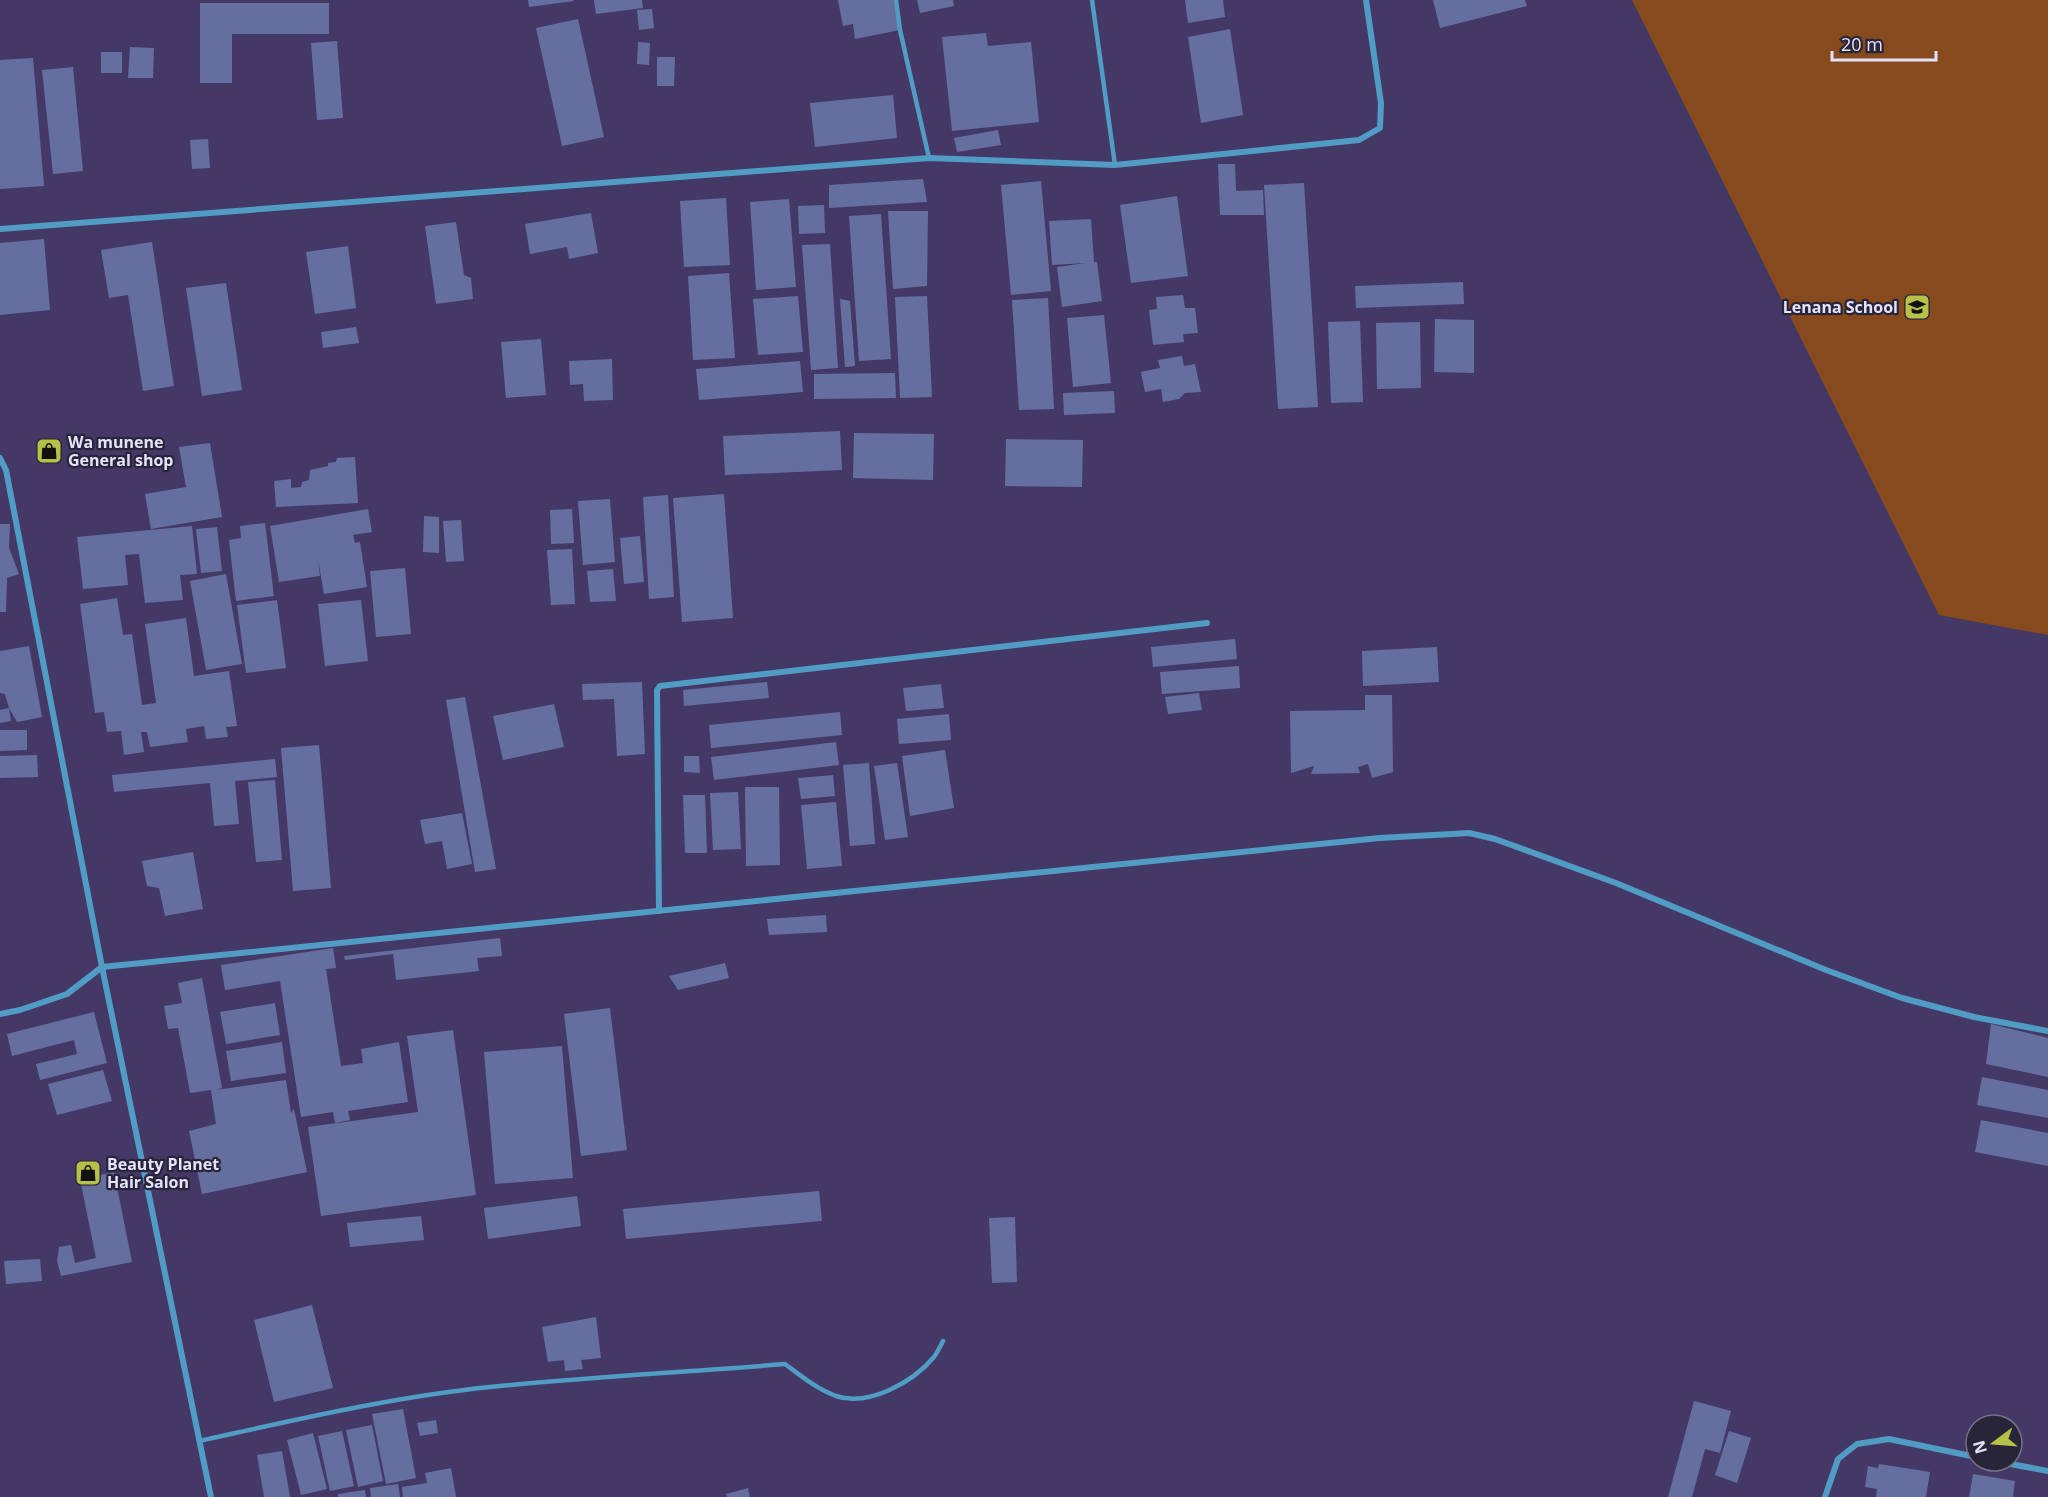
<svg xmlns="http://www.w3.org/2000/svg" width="2048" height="1497" font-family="'Open Sans',sans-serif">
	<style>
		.green { fill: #874a1c }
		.building { fill: #646f9f }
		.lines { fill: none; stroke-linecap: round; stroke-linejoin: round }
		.lane { stroke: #509cc4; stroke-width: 4.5 }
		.street { stroke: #509cc4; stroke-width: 6 }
		.labels { text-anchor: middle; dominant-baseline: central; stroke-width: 4.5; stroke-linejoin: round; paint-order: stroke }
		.poi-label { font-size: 16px; font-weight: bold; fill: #e6e1fd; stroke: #292539; text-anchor: start }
	</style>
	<rect width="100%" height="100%" fill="#443966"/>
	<polygon class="green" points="1632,0 2048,0 2048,635 1939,615"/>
	<g class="building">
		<polygon points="528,0 573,0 574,1 529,7"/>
		<polygon points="594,0 642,0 643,8 596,14"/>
		<polygon points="838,0 894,0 900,30 855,39 853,24 843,26"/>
		<polygon points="917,0 953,0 954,6 920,13"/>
		<polygon points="1185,0 1223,0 1225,17 1188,23"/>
		<polygon points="1433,0 1525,0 1527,6 1440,28"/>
		<polygon points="200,3 329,3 329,34 232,34 232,83 200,83"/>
		<polygon points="652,9 654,28 639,30 637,10"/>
		<polygon points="578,19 604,137 562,146 536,28"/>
		<polygon points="1230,29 1243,115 1201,123 1188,37"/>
		<polygon points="986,33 988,46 1031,42 1039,122 952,131 942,37"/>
		<polygon points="337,41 343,118 317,120 311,43"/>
		<polygon points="638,42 650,43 649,65 637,64"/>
		<polygon points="130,47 154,48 153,78 128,78"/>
		<rect x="101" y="52" width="21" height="21"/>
		<polygon points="657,57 675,57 674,86 657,86"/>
		<polygon points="33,58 44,186 0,189 0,60"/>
		<polygon points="73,67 83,171 53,174 42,70"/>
		<polygon points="893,95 897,138 815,147 810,103"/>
		<polygon points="998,130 1001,145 957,152 954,138"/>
		<polygon points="208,139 210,168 192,169 190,140"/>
		<polygon points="1218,164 1235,164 1236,191 1263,190 1264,215 1220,215"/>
		<polygon points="923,179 927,202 829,208 829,185"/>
		<polygon points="1041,181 1051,291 1011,295 1001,185"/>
		<polygon points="1304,183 1318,407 1278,409 1264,185"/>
		<polygon points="1177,196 1188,276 1131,283 1120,205"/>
		<polygon points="726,198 730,265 684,267 680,201"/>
		<polygon points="789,199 796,287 756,290 750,202"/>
		<polygon points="824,205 825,233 799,234 798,206"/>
		<polygon points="888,211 928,211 927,286 893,289"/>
		<polygon points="591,213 598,253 569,259 567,247 530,254 525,224"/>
		<polygon points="881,214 891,359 859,361 849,216"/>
		<polygon points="1091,219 1094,262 1097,262 1102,301 1062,307 1057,267 1085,263 1052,265 1049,221"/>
		<polygon points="456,222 464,275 471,278 473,299 436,304 425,226"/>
		<polygon points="44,239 50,310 0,315 0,243"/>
		<polygon points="152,242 174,386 143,391 128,295 109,298 101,250"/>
		<polygon points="830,244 838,368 811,370 802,245"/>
		<polygon points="348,246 356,308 315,314 306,252"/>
		<polygon points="729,273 735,358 693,360 688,276"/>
		<polygon points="1463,282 1464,304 1356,308 1355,286"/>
		<polygon points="226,283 242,390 202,396 186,288"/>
		<polygon points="1183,295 1185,308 1195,308 1198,333 1183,334 1184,342 1153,345 1149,310 1157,309 1156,297"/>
		<polygon points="798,296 803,352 758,355 753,299"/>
		<polygon points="927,296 932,397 900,398 895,297"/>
		<polygon points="1048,298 1054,409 1019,410 1012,300"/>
		<polygon points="840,299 850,301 855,366 845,367"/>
		<polygon points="1104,315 1111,383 1073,387 1067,318"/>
		<polygon points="1435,319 1474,320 1474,373 1434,372"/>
		<polygon points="1360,321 1363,402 1331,403 1328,322"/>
		<polygon points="1420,322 1421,388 1377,389 1376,323"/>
		<polygon points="356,327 359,343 323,348 321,332"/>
		<polygon points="541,339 546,395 506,398 501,342"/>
		<polygon points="1182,356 1184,366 1195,364 1201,392 1185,393 1179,399 1163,402 1161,389 1145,392 1141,372 1160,368 1158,360"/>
		<polygon points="612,359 613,400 584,401 583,384 570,385 569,361"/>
		<polygon points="800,361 803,392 699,400 696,369"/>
		<polygon points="895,373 896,398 814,399 814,374"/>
		<polygon points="1114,391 1115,413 1064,415 1063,393"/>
		<polygon points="840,431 842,470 725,475 723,436"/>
		<polygon points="854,433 934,434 933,480 853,478"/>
		<polygon points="1006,439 1083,440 1082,487 1005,486"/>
		<polygon points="210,443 222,517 151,529 145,494 186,487 179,447"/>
		<polygon points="355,457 358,503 276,507 274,481 291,479 291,488 301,487 302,482 309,480 310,470 328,466 328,463 336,462 337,458"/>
		<polygon points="724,494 733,618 682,622 673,498"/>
		<polygon points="668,495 674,597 649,599 643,497"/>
		<polygon points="610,499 615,562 583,565 578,501"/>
		<polygon points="368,509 372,532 353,535 355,543 360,542 367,587 324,594 318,559 320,576 279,582 270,526"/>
		<polygon points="572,509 574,543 551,544 550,510"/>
		<polygon points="424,516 439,517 439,553 423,552"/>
		<polygon points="461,520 464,561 446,562 443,521"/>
		<polygon points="265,523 274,596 236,601 229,540 241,538 240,526"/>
		<polygon points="0,524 10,524 9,548 19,574 7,578 6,612 0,612"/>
		<polygon points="192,526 197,574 180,575 183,600 145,603 139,554 125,555 128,585 83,589 77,537"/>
		<polygon points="217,527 222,571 201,573 196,529"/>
		<polygon points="640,536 644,582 624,584 620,538"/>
		<polygon points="572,549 575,604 551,605 547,550"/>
		<polygon points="405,568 411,634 376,637 370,571"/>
		<polygon points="613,569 616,601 590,602 587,571"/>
		<polygon points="226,574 242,664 206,670 190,581"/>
		<polygon points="117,598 123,635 132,634 142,705 156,703 145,624 186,618 194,676 229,671 237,726 226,727 228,737 206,739 204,726 186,729 188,742 150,747 147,732 141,732 144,752 124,755 121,731 107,732 104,712 95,713 80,604"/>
		<polygon points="277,600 286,668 246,673 237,605"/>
		<polygon points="361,600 368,661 325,666 318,604"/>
		<polygon points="1235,639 1237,659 1153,667 1151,647"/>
		<polygon points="29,646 42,717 17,722 9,708 5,694 0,693 0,651"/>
		<polygon points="1437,647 1439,682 1363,686 1362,651"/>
		<polygon points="1239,666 1240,688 1162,694 1160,672"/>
		<polygon points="642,682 645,754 617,756 614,699 583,700 582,684"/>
		<polygon points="767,682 769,698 684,706 683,690"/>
		<polygon points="941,684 944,708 906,711 903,688"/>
		<polygon points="1199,693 1202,710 1168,714 1165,697"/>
		<polygon points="1365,695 1392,695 1393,772 1372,778 1368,764 1358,767 1360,773 1311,774 1314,766 1291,773 1290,711 1365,710"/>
		<polygon points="465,697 496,869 475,872 446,700"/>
		<polygon points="554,704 564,747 503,760 493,716"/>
		<polygon points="9,708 11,721 0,723 0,710"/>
		<polygon points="840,712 842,735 711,748 709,725"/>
		<polygon points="949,714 951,740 899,744 897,719"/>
		<polygon points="0,730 27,730 27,750 0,751"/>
		<polygon points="836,742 839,765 714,780 711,757"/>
		<polygon points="319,745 331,888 293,891 281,748"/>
		<polygon points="945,750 954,808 910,816 902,756"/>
		<polygon points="37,755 38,777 0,778 0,756"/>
		<polygon points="684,756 699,756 700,773 684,772"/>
		<polygon points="275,759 277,777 235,781 239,824 214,826 210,783 114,792 112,775"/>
		<polygon points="869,763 875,844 850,846 843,765"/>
		<polygon points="897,763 908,837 885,840 874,766"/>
		<polygon points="833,775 835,796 801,799 798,778"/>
		<polygon points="275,780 282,860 256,862 248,782"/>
		<polygon points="745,787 779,787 780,865 746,866"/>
		<polygon points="738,792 741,849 713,850 710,793"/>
		<polygon points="683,795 705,795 707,853 685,853"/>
		<polygon points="836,802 842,866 807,869 801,805"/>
		<polygon points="462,813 472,864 447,869 442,841 425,844 420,820"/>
		<polygon points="193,852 203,909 165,916 159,888 147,886 142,861"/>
		<polygon points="826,915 827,932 769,935 767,919"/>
		<polygon points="500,938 502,956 477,958 479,971 396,980 393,954 345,960 344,956"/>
		<polygon points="333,948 336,968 326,969 341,1066 363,1063 361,1049 399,1042 408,1102 348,1111 350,1120 335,1123 333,1112 301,1117 280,981 225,990 221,965"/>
		<polygon points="725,963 729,978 678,990 669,976"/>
		<polygon points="202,978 222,1088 216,1090 286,1080 291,1113 294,1109 307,1172 202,1194 189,1131 216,1124 211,1090 190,1093 178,1028 168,1029 164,1006 182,1003 178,983"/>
		<polygon points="275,1003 280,1035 226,1044 220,1012"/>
		<polygon points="610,1008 627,1150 581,1156 564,1014"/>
		<polygon points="94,1012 107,1063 40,1080 36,1064 77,1054 74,1040 12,1056 7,1034"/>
		<polygon points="1991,1024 2048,1038 2048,1077 1986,1064"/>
		<polygon points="453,1030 476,1195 321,1216 308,1127 418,1112 407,1036"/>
		<polygon points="282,1042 286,1073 231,1081 226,1051"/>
		<polygon points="562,1046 573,1178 495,1184 484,1052"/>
		<polygon points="103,1070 112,1101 57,1115 48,1084"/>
		<polygon points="1982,1077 2048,1090 2048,1118 1977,1105"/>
		<polygon points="1981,1120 2048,1133 2048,1166 1975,1152"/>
		<polygon points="114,1172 132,1262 61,1276 57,1261 59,1247 71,1245 75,1263 96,1258 80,1179"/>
		<polygon points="819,1191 822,1221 626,1239 623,1209"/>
		<polygon points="577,1196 581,1226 488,1239 484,1208"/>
		<polygon points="421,1216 424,1240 350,1247 347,1223"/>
		<polygon points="1015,1217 1017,1282 992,1283 989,1218"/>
		<polygon points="40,1259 42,1281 6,1284 4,1261"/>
		<polygon points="312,1305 333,1388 274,1402 254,1320"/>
		<polygon points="596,1317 601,1358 581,1360 583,1369 565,1371 564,1360 548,1362 542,1327"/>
		<polygon points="1694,1401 1731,1411 1720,1453 1705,1449 1692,1497 1668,1497"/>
		<polygon points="403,1409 416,1478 386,1484 372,1414"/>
		<polygon points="436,1420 438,1433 420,1436 417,1423"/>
		<polygon points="372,1425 383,1481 358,1487 346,1430"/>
		<polygon points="342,1431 354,1486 330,1491 318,1436"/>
		<polygon points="1729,1431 1751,1438 1737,1483 1715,1475"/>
		<polygon points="313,1433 327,1489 301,1495 287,1440"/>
		<polygon points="282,1451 290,1497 264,1497 257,1455"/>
		<polygon points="1879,1464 1930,1472 1926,1497 1876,1497 1877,1489 1865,1487 1868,1466 1878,1468"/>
		<polygon points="451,1468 456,1497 403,1497 402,1487 427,1483 425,1473"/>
		<polygon points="1973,1474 2015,1481 2013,1497 1969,1497"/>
		<polygon points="398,1484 400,1497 371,1497 370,1488"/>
		<polygon points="748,1488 750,1497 727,1497 726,1494"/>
		<polygon points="365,1490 366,1497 338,1497 338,1494"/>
	</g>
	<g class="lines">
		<g class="lane">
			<polyline points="896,0 900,30 929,158"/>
			<polyline points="1092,0 1115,165"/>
			<path d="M 199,1441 C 295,1420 392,1397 490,1387 C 588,1377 687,1372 785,1364 C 801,1376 817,1389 836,1396 C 869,1407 913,1382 934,1357 C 937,1353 940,1347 943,1341"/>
		</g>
		<g class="street">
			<polyline points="0,229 929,158 1115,165 1359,140 1380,128 1381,103 1366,0"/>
			<polyline points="0,458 6,470 102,967 211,1497"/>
			<polyline points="659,911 657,690 660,686 1207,623"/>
			<polyline points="0,1014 20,1010 67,994 102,967 1380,838 1469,833 1495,839 1616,883 1826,970 1902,998 1974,1017 2048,1031"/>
			<polyline points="1994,1461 2048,1471"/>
			<polyline points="1825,1497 1838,1459 1857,1444 1889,1439 1976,1457"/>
		</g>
	</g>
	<defs>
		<g id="school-square" transform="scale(1.35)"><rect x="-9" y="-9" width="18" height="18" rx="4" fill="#b6c148" stroke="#292539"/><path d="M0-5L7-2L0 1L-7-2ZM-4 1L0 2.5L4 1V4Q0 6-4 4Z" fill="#111"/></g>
		<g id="shop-square" transform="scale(1.35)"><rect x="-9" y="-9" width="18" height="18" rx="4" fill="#b6c148" stroke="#292539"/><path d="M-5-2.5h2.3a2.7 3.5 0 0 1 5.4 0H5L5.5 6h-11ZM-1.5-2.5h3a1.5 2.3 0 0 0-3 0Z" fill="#111"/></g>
	</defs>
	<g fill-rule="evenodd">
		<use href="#school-square" x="1917" y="307"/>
		<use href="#shop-square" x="49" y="451"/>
		<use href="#shop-square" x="88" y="1173"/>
	</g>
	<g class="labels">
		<g class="poi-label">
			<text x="1898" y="307" text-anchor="end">Lenana School</text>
			<text x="68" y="442">Wa munene<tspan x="68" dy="18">General shop</tspan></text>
			<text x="107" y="1164">Beauty Planet<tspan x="107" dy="18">Hair Salon</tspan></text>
		</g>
	</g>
	<g transform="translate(1994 1443) rotate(254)"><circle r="28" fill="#292539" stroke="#757087" stroke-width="1.5"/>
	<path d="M0-4.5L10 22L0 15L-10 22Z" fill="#b6c148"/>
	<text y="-9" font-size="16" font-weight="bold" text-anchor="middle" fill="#e6e1fd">N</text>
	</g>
	<path d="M1832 51v9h104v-9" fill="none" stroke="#e6e1fd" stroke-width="3"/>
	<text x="1841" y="51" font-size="18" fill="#e6e1fd" stroke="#292539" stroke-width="4.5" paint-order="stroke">20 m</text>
</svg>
